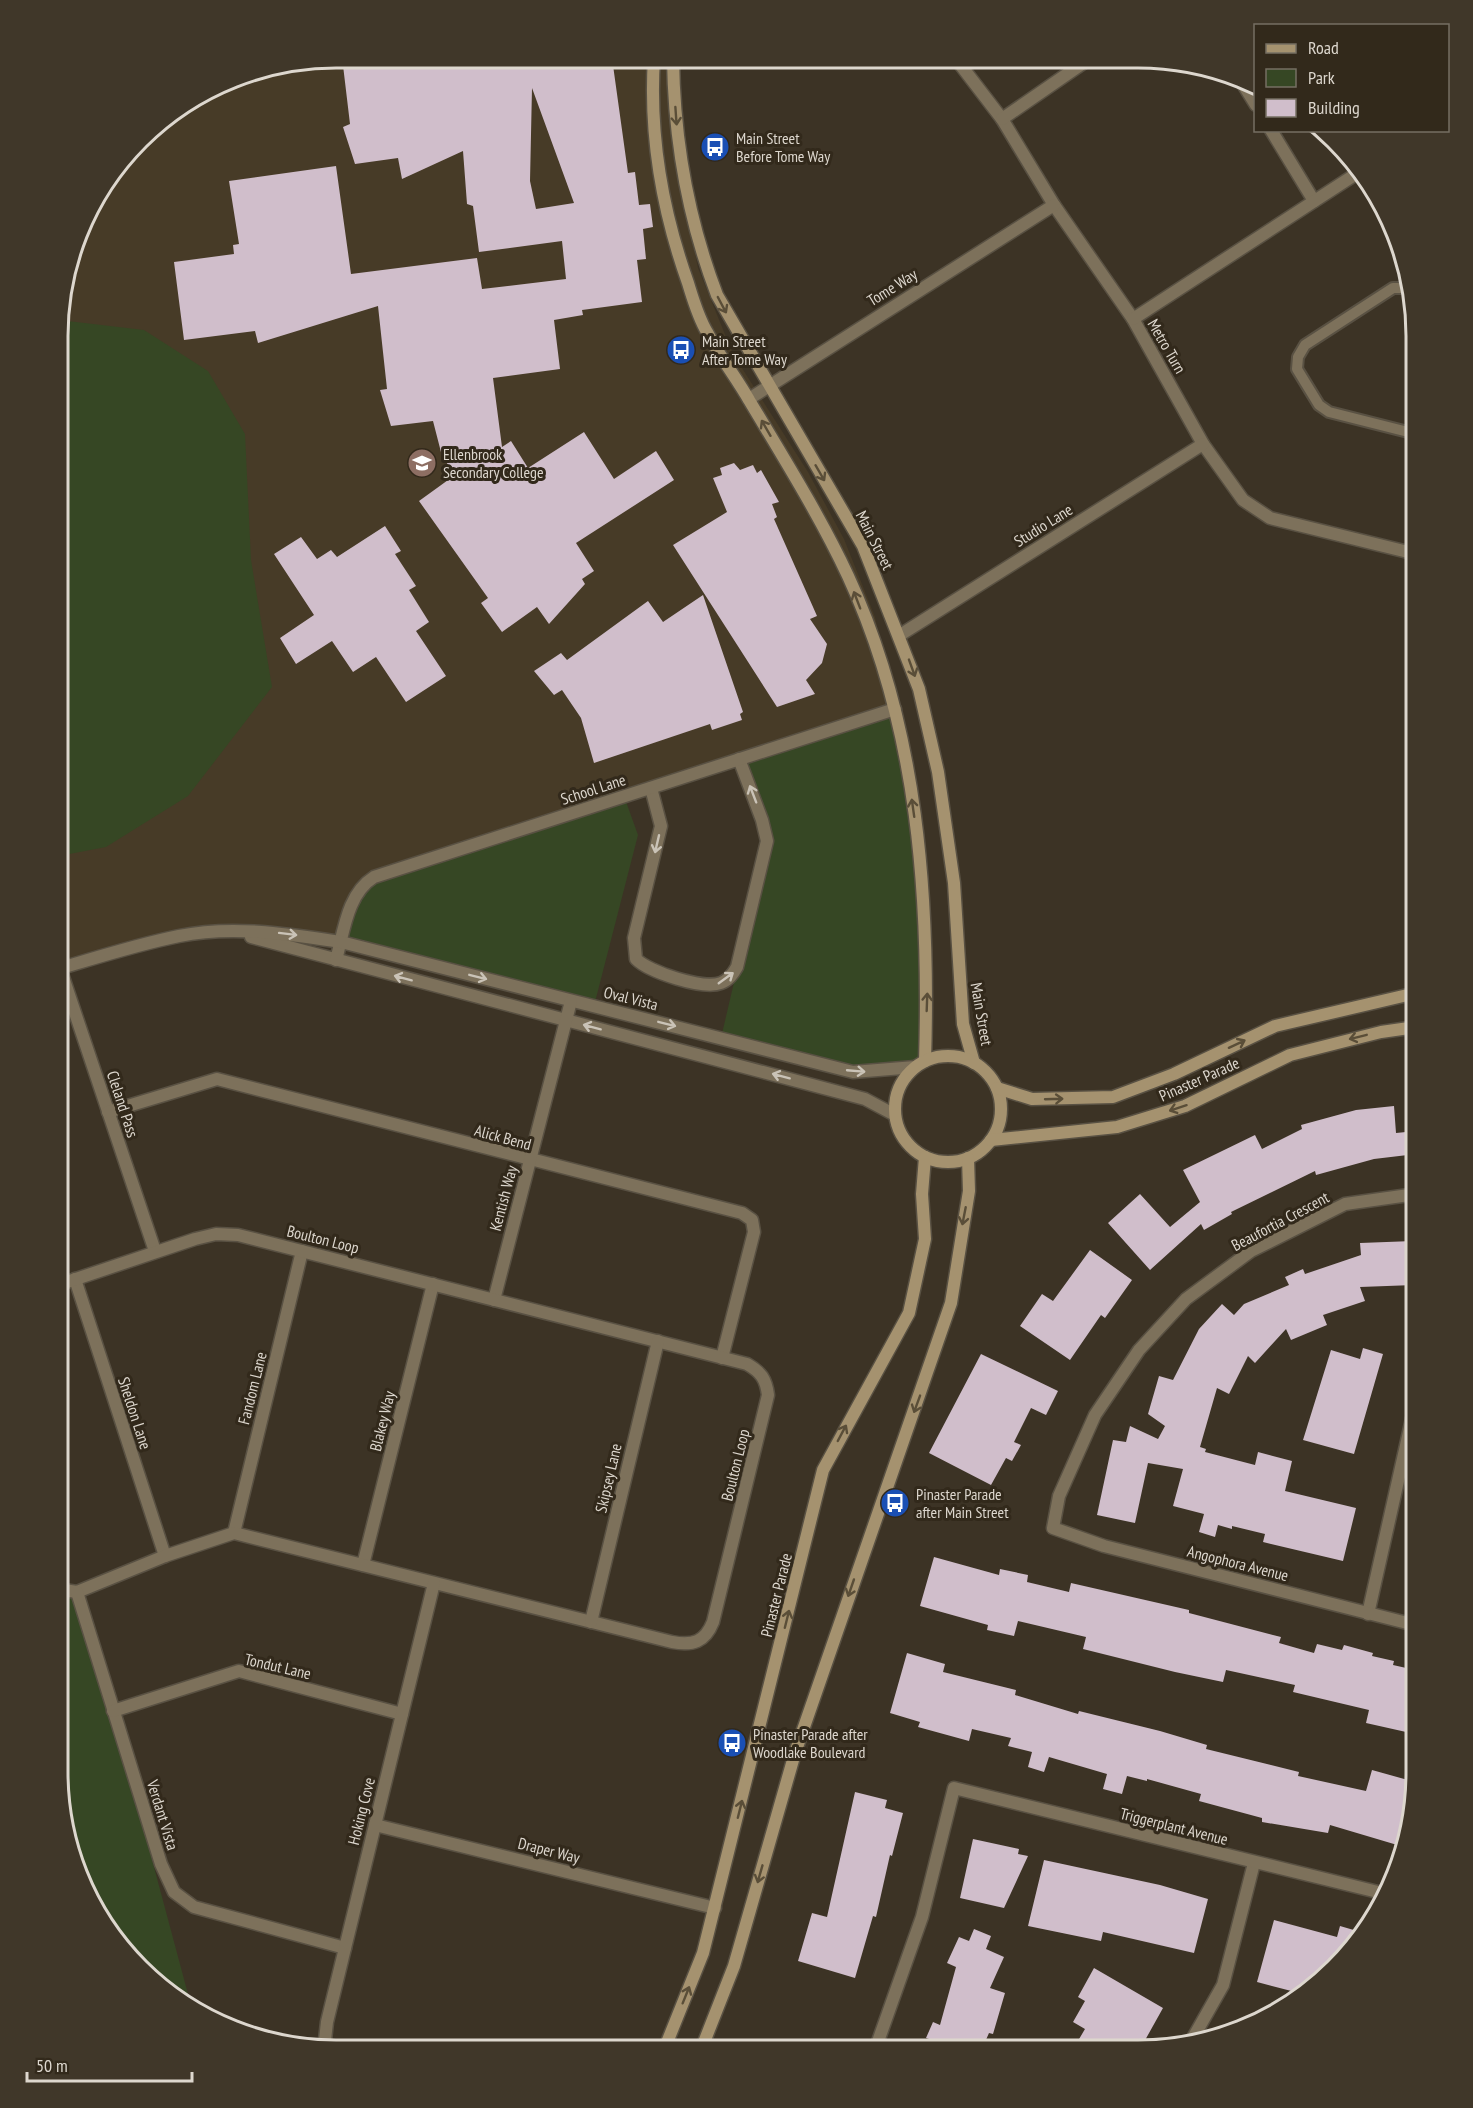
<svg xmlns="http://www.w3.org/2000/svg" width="1473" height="2108" font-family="'PT Sans Narrow',sans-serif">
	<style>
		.built { fill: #473b27 }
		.green { fill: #364724 }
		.building { fill: #d0becb; fill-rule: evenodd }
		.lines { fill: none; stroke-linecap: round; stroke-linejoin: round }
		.lane-casing { stroke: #595143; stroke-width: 14 }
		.street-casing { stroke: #595143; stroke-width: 15 }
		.secondary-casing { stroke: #595143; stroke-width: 15 }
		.lane { stroke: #7d715b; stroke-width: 10 }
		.street { stroke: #7d715b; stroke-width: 12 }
		.secondary { stroke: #a5926f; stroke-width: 12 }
		.oneway { stroke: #5a4e38 }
		.oneway2 { stroke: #cac3b7 }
		.labels { text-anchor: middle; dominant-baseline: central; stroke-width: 6; stroke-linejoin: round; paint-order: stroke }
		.poi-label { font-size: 16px; fill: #ddd7ce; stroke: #32291b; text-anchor: start }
		.street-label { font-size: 16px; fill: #ddd7ce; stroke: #32291b }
		.rim { fill: none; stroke: #ddd7ce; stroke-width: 3 }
	</style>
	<rect width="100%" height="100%" fill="#3c3325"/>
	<polygon class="built" points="335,57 670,58 676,157 698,268 733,354 808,472 844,539 875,617 895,709 374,877 341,942 283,933 181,935 58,969 59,298 94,196 152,126 245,72"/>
	<g class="green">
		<polygon points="59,320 144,330 208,371 245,434 251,560 272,687 188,796 106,847 59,856"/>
		<polygon points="895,709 923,877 925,1061 915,1067 853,1072 721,1038 767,841 739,759"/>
		<polygon points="624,796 638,835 594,1006 341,942 362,885"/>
		<polygon points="57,1589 77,1592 109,1699 192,2009 166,1994 86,1896 57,1773"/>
	</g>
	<g class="building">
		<path d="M 342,57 L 612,58 L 628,173 L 635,172 L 639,205 L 650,204 L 653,227 L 643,229 L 646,259 L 637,260 L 642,302 L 582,310 L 583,315 L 554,320 L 560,369 L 493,378 L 502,447 L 511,441 L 528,468 L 584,432 L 614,479 L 656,451 L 674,480 L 576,543 L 594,571 L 582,579 L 585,584 L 549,624 L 537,607 L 502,632 L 481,603 L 488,598 L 419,501 L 455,475 L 442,456 L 433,421 L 391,426 L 380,390 L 387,389 L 378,306 L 258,343 L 255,331 L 184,340 L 174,262 L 234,254 L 233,245 L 239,244 L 229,181 L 336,166 L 351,274 L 477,258 L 482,289 L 566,279 L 562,241 L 479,252 L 473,206 L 467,204 L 463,151 L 402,179 L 398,158 L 355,164 L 343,127 L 350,124 ZM 532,88 L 574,203 L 536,209 L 530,181 Z"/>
		<polygon points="734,463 740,470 753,465 757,473 761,470 779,502 772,504 777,517 774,519 817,616 810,619 827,644 822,663 806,680 815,694 777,707 673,545 727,512 713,478 722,475 720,468"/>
		<polygon points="385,526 401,551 395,554 416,586 409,590 429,622 416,631 446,676 406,702 376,657 353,672 332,641 296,664 280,638 314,615 274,554 301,537 317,559 331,550 337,557"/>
		<polygon points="703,595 743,712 740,714 742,720 712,730 710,724 594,763 581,718 562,690 554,695 534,671 561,653 567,660 648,601 663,622"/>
		<polygon points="1394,1106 1396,1133 1416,1131 1416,1154 1374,1159 1316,1175 1315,1171 1231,1212 1232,1214 1204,1230 1201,1224 1150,1270 1108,1223 1140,1194 1170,1227 1200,1202 1183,1170 1255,1135 1262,1149 1302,1129 1301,1125 1356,1110"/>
		<polygon points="1413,1241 1414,1285 1360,1287 1365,1301 1323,1315 1327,1325 1291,1340 1286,1329 1255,1363 1248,1356 1229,1394 1217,1388 1200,1447 1206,1449 1205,1452 1255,1465 1258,1452 1292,1461 1285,1491 1356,1508 1343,1561 1263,1542 1265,1534 1232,1526 1232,1529 1218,1525 1215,1537 1199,1532 1204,1514 1173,1506 1183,1469 1148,1463 1135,1523 1097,1515 1113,1440 1126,1442 1130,1426 1158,1439 1165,1426 1148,1414 1159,1376 1173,1380 1199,1329 1222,1304 1234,1315 1244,1304 1289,1285 1285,1277 1303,1269 1305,1274 1361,1255 1360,1243"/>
		<polygon points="1090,1250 1132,1280 1105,1318 1101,1315 1070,1360 1020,1326 1042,1294 1053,1301"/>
		<polygon points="1363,1348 1383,1354 1354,1454 1303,1440 1331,1350 1360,1359"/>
		<polygon points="981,1354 1058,1391 1046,1415 1031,1408 1014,1442 1021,1445 1012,1461 1006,1458 991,1485 929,1453"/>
		<polygon points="934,1557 999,1575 1000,1569 1028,1575 1027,1582 1069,1592 1071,1583 1189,1610 1189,1613 1281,1637 1279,1643 1314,1653 1317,1644 1342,1650 1344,1645 1373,1653 1372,1656 1394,1661 1393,1665 1415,1670 1415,1734 1366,1723 1369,1710 1293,1692 1295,1685 1226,1670 1223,1682 1175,1672 1083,1649 1086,1637 1018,1621 1014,1636 987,1630 988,1625 920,1606"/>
		<polygon points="907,1653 945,1664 943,1672 1016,1690 1015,1695 1078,1714 1079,1711 1160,1731 1207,1745 1206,1749 1299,1772 1298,1776 1366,1791 1372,1770 1415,1782 1404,1847 1330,1825 1328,1833 1262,1822 1262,1818 1199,1801 1201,1794 1147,1779 1147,1781 1127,1776 1122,1794 1103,1789 1107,1774 1049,1757 1044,1772 1028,1767 1032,1752 1008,1746 1011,1738 972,1729 969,1741 918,1727 920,1722 890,1713"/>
		<polygon points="855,1792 887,1800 885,1808 903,1813 892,1856 890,1855 876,1917 873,1916 855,1978 798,1961 812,1913 827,1917"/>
		<polygon points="973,1839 1019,1849 1018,1854 1028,1856 1004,1908 960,1898"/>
		<polygon points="1044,1860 1160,1885 1208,1899 1194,1953 1103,1932 1101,1941 1028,1926"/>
		<polygon points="1274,1920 1337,1937 1340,1926 1364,1933 1321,1982 1303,1994 1257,1982"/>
		<polygon points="974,1929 991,1936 986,1949 1004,1957 990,1988 1005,1993 993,2034 989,2033 981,2051 930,2050 935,2041 926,2038 933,2022 940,2025 956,1967 947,1963 959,1937 969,1941"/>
		<polygon points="1094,1968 1163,2008 1139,2051 1072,2051 1085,2029 1073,2022 1085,2001 1078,1997"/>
	</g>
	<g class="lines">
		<g class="lane-casing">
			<polyline id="lane" points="1405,288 1393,288 1305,345 1298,357 1297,369 1319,405 1329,412 1416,434"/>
		</g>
		<g class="street-casing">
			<g id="street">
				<polyline points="956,59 1002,119 1054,205 1133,319 1203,444 1243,500 1270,518 1416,554"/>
				<polyline points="1238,76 1256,105"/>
				<polyline points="1002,119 1089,59"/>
				<polyline points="1271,130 1314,201"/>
				<polyline points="1133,319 1356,174"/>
				<polyline points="749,399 1054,205"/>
				<polyline points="900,635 1203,444"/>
				<path d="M 651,788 L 661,826 L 634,938 L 636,959 C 649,972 703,990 721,983 C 729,980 733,974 737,967 L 767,841 L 762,820 L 739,759"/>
				<polyline points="251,937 865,1099 895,1115"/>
				<path d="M 336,960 C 344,931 347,894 374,877 L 895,709"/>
				<polyline points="60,968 155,1251"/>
				<path d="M 58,969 C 98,957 139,944 179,936 C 232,925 288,934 341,942 L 853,1072 L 915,1067"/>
				<polyline points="108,1112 217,1079 742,1213 752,1220 754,1232 722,1358"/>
				<polyline points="75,1279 165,1556"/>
				<polyline points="494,1300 571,1001"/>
				<polyline points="234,1533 302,1251"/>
				<polyline points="363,1565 433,1284"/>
				<path d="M 57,1589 L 77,1592 L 165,1556 L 234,1533 L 672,1642 C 693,1646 705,1642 713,1622 L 768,1395 C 766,1379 761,1372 747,1364 L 238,1235 L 216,1234 L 195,1239 L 58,1285"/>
				<polyline points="77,1592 161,1864 174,1892 194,1907 345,1948"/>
				<polyline points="1368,1614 1416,1401"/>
				<polyline points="591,1622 658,1341"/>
				<polyline points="1415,1625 1104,1546 1053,1528 1059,1496 1095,1415 1139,1350 1186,1299 1251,1251 1345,1204 1416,1194"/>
				<polyline points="113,1711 239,1671 402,1714"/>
				<polyline points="375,1825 715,1908"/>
				<polyline points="1193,2038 1223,1985 1254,1863"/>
				<polyline points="324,2049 327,2022 434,1583"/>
				<polyline points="875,2050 922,1917 954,1788 1386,1894"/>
			</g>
		</g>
		<g class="secondary-casing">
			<g id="secondary">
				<path d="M 654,58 C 649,135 662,210 688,283 C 693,299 698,317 707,332 C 719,356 736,377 749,400 C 783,457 820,516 848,576 C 918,727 930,897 925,1061"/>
				<path d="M 673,58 C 674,140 688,219 717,295 L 863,546 L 919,689 L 938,772 L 954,883 L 963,1024 L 974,1063"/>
				<circle cx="948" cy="1109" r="53"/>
				<polyline points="997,1088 1032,1099 1113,1097 1174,1074 1275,1026 1416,993"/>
				<polyline points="991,1140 1117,1127 1185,1106 1290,1055 1381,1032 1416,1027"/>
				<polyline points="664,2050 703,1953 823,1470 909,1313 925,1239 922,1194 925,1157"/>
				<polyline points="701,2050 734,1966 795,1753 951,1303 969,1191 968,1158"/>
			</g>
		</g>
		<use href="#lane" class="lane"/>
		<use href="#street" class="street"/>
		<use href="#secondary" class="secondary"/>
	</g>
	<defs><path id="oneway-shaft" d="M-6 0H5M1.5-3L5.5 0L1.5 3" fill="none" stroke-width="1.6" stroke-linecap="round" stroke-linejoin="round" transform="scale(1.5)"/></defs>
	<g class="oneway">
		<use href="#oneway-shaft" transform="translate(676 116) rotate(86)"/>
		<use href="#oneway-shaft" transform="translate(722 305) rotate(62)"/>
		<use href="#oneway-shaft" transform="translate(766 428) rotate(-120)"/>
		<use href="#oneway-shaft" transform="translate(820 473) rotate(60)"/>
		<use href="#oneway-shaft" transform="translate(857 600) rotate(-111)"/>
		<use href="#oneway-shaft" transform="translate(912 668) rotate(70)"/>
		<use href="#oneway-shaft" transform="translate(913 808) rotate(-98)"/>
		<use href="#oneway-shaft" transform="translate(927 1002) rotate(-88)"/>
		<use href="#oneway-shaft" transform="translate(1358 1037) rotate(166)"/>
		<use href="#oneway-shaft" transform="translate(1237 1044) rotate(-25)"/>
		<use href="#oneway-shaft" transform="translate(1054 1099) rotate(-2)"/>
		<use href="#oneway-shaft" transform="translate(1178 1108) rotate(162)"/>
		<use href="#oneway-shaft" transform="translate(964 1216) rotate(101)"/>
		<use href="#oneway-shaft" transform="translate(917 1404) rotate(110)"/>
		<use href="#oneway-shaft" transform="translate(842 1433) rotate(-62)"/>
		<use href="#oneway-shaft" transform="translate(851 1588) rotate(109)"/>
		<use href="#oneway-shaft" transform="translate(787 1619) rotate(-76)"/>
		<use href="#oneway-shaft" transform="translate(740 1809) rotate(-76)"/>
		<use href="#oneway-shaft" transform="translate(760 1874) rotate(106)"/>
		<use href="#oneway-shaft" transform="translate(686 1995) rotate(-68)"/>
	</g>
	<g class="oneway2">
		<use href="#oneway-shaft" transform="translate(753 794) rotate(-111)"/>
		<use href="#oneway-shaft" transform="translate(657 844) rotate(103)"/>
		<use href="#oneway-shaft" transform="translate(288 934) rotate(7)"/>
		<use href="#oneway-shaft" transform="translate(478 977) rotate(14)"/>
		<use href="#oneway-shaft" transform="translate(403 978) rotate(-165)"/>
		<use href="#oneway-shaft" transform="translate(726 978) rotate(-36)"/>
		<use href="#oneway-shaft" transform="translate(667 1024) rotate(14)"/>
		<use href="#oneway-shaft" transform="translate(592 1027) rotate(-165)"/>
		<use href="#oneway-shaft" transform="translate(856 1071) rotate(5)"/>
		<use href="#oneway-shaft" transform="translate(781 1076) rotate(-165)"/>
	</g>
	<defs>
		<g id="bus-disc" transform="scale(1.5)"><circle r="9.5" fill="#1a4fb4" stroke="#32291b"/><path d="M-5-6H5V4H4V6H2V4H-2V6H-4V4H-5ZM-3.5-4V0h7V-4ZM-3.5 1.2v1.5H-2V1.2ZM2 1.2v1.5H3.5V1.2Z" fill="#fff"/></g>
		<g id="school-disc" transform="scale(1.5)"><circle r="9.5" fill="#8d6e63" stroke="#32291b"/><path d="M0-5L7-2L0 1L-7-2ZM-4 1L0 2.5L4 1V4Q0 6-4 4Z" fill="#fff"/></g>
	</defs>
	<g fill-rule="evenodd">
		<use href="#bus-disc" x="715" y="147"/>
		<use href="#bus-disc" x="681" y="350"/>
		<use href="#school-disc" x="422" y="463"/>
		<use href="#bus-disc" x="895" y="1503"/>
		<use href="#bus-disc" x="732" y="1743"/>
	</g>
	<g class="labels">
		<g class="poi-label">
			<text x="736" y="138">Main Street<tspan x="736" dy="18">Before Tome Way</tspan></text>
			<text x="702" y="341">Main Street<tspan x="702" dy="18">After Tome Way</tspan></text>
			<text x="443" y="454">Ellenbrook<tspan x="443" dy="18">Secondary College</tspan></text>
			<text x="916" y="1494">Pinaster Parade<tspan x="916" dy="18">after Main Street</tspan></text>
			<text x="753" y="1734">Pinaster Parade after<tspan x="753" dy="18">Woodlake Boulevard</tspan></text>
		</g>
		<g class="street-label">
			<text transform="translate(892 287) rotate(-32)">Tome Way</text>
			<text transform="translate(1167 346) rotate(60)">Metro Turn</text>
			<text transform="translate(1043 525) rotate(-32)">Studio Lane</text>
			<text transform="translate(875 540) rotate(63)">Main Street</text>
			<text transform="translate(593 789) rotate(-18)">School Lane</text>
			<text transform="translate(631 998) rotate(14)">Oval Vista</text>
			<text transform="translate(982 1014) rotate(80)">Main Street</text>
			<text transform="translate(1199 1079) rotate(-24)">Pinaster Parade</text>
			<text transform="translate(123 1104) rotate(72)">Cleland Pass</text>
			<text transform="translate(503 1137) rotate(15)">Alick Bend</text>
			<text transform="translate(503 1198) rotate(-75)">Kentish Way</text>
			<text transform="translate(1280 1221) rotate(-28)">Beaufortia Crescent</text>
			<text transform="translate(323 1239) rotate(14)">Boulton Loop</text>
			<text transform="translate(252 1388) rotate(-76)">Fandom Lane</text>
			<text transform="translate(135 1413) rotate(72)">Sheldon Lane</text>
			<text transform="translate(382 1421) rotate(-76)">Blakey Way</text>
			<text transform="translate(735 1465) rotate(-76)">Boulton Loop</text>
			<text transform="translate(608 1478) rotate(-77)">Skipsey Lane</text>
			<text transform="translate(1238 1563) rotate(14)">Angophora Avenue</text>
			<text transform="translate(776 1595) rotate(-76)">Pinaster Parade</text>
			<text transform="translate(278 1666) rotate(13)">Tondut Lane</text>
			<text transform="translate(361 1811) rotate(-76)">Hoking Cove</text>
			<text transform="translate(163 1815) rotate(73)">Verdant Vista</text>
			<text transform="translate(1174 1826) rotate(14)">Triggerplant Avenue</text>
			<text transform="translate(549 1850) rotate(14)">Draper Way</text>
		</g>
	</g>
	<path d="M0 0H1473V2108H0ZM336 68H1138A268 268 0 0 1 1406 336V1772A268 268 0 0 1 1138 2040H336A268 268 0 0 1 68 1772V336A268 268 0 0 1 336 68Z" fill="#403729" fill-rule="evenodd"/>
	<path class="rim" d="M336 68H1138A268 268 0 0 1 1406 336V1772A268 268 0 0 1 1138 2040H336A268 268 0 0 1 68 1772V336A268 268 0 0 1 336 68Z"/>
	<rect x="1254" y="24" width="195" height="108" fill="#32291b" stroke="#766f63" stroke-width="1.5"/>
	<rect x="1266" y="44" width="30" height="9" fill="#a5926f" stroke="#766f63" stroke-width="1.5"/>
	<text x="1308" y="54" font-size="18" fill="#ddd7ce">Road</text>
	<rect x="1266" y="69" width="30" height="18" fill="#364724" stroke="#766f63" stroke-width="1.5"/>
	<text x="1308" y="84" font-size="18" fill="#ddd7ce">Park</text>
	<rect x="1266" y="99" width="30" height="18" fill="#d0becb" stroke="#766f63" stroke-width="1.5"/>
	<text x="1308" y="114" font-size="18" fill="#ddd7ce">Building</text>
	<path d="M27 2072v9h165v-9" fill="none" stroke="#ddd7ce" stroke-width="3"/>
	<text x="36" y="2072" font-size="18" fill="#ddd7ce" stroke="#32291b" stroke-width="4.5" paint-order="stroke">50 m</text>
</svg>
